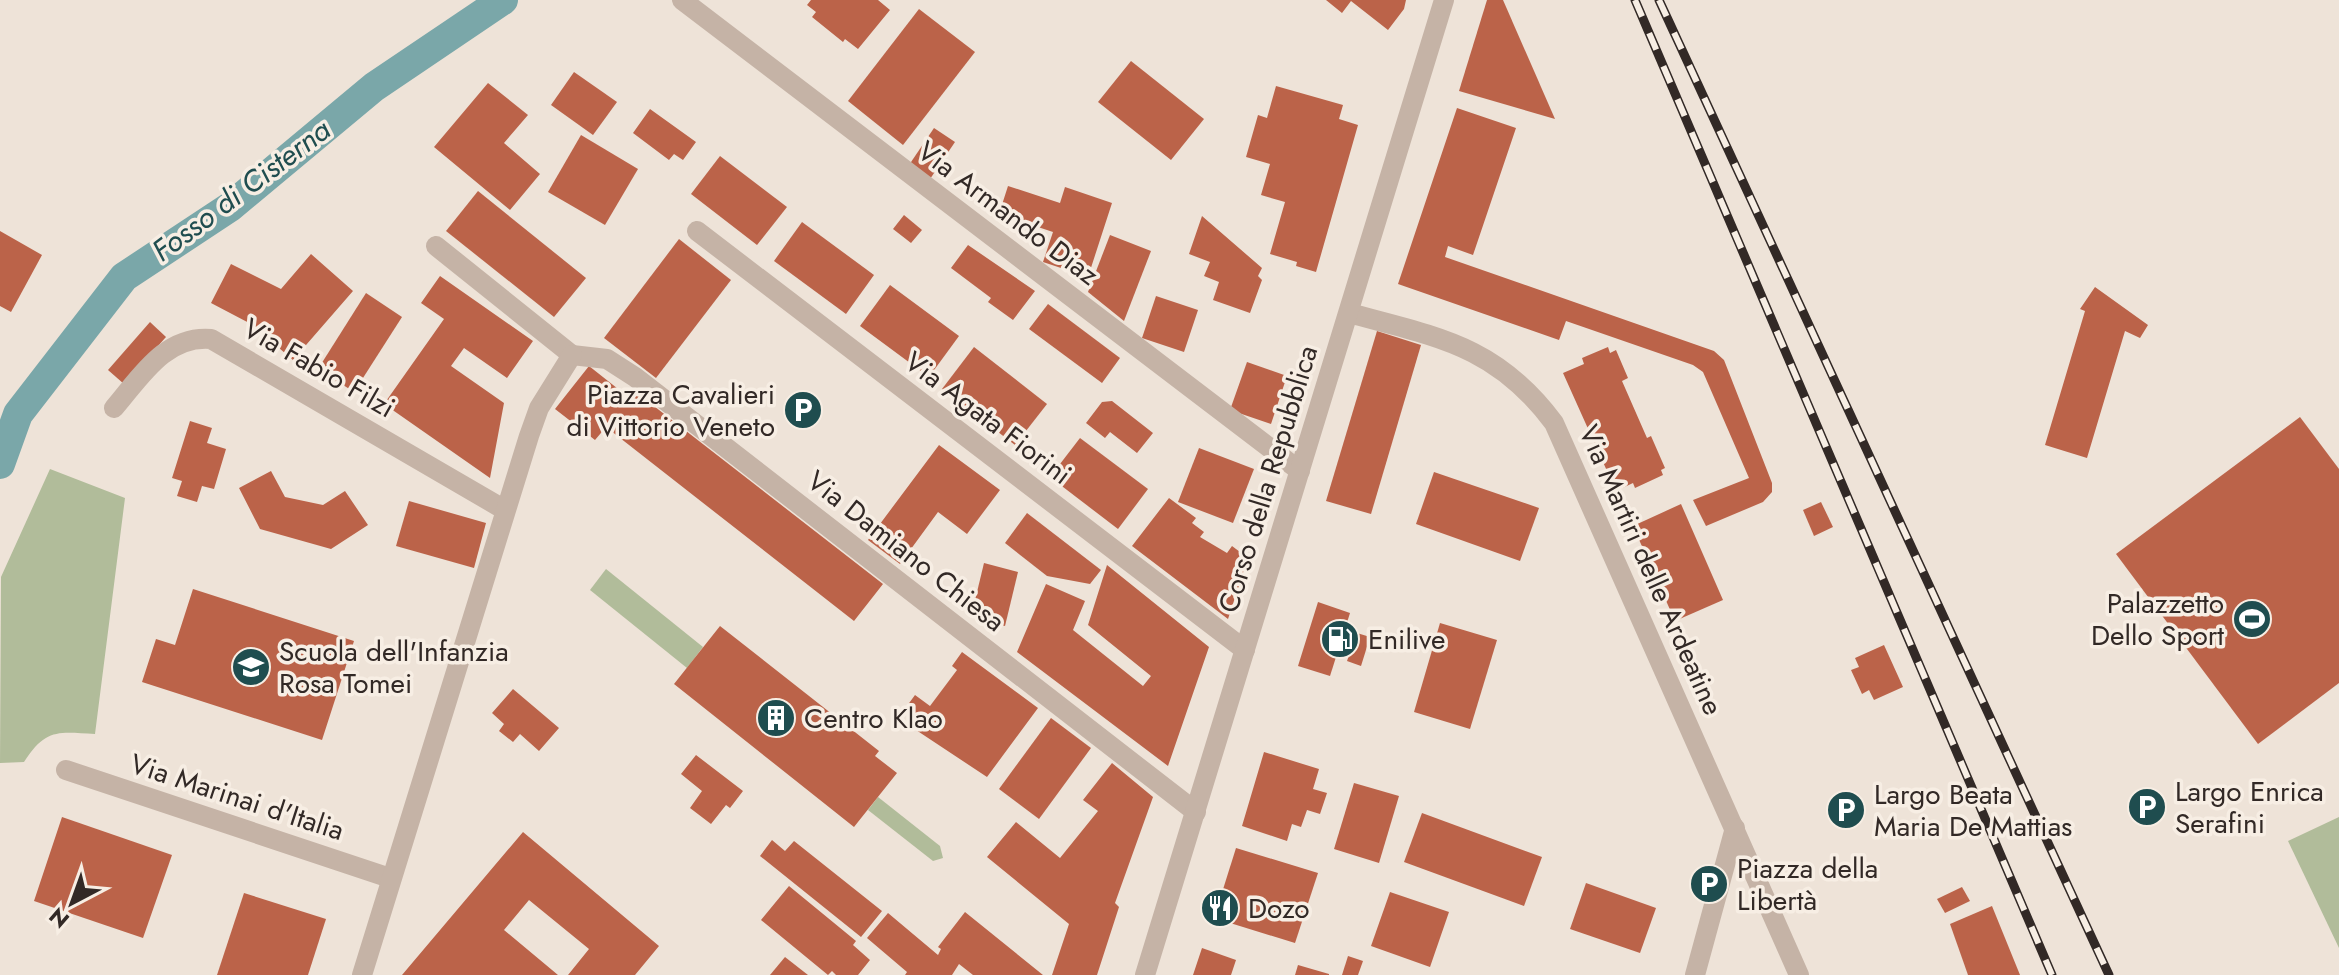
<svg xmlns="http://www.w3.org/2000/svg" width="2339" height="975" font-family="Jost,sans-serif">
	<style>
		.green { fill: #b1bc9a }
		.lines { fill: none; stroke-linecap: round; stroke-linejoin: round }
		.canal { stroke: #7aa7a9; stroke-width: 30 }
		.building { fill: #bb6349 }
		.minor { stroke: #c5b3a6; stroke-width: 20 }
		.rail-casing { stroke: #322926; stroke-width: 9 }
		.rail { stroke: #f7eee4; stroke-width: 6; stroke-dasharray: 18; stroke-linecap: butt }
		.labels { text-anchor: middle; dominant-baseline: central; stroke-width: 7; stroke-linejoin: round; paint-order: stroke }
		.street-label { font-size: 28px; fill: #322926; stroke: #f7eee4 }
		.poi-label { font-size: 28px; fill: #322926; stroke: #f7eee4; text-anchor: start }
		.water-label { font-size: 30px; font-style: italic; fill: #1f4d4f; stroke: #f7eee4 }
	</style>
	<rect width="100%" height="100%" fill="#eee3d8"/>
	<g class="green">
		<path d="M 50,469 L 125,498 L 95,734 C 58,732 46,728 24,762 L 0,763 L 1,577 Z"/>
		<polygon points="606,569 703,647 687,668 590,590"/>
		<polygon points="878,797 940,846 943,858 933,861 868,810"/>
		<polygon points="2339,817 2339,948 2288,841"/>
	</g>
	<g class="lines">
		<polyline class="canal" points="0,464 18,414 124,277 230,207 374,87 503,0"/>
	</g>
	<g class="building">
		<polygon points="811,0 878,0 890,10 858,49 845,39 843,42 812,17 816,12 807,5"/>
		<polygon points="1326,0 1406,0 1404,9 1388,30 1351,1 1342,13"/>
		<polygon points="1487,0 1503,0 1555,119 1459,91"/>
		<polygon points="919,9 975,52 903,145 848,101"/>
		<polygon points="1131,61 1204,119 1171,160 1098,102"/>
		<polygon points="574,72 617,102 593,135 551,105"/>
		<polygon points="488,83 528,115 504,143 540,174 510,210 434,147"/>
		<polygon points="1276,86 1343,105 1339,119 1358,125 1316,272 1296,266 1297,262 1270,254 1285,202 1261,195 1270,164 1246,157 1258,115 1267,118"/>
		<polygon points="1457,108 1516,128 1473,255 1448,246 1445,257 1714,351 1724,360 1772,483 1772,492 1763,502 1706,526 1693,500 1749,478 1703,372 1693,365 1566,321 1559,340 1398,284"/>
		<polygon points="650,109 696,142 683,160 674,154 669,160 633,133"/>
		<polygon points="934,128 955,142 928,182 907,168"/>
		<polygon points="581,135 638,169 605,225 548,192"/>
		<polygon points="720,156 787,207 757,245 691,194"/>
		<polygon points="1008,186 1060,203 1065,187 1112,203 1088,277 1043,262 1053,232 999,214"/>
		<polygon points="478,191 586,278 554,317 446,231"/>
		<polygon points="904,215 922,230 911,243 893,229"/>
		<polygon points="1202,216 1262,268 1258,276 1262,280 1250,313 1213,300 1219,282 1204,276 1210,262 1189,254"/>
		<polygon points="802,222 874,275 846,314 774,261"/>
		<polygon points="0,231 42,255 11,312 0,306"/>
		<polygon points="1110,235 1151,251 1124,321 1088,292"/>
		<polygon points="679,239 731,280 656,378 604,338"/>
		<polygon points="968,245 1035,291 1013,320 988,302 991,298 951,268"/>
		<polygon points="311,254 353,291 293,360 251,324 211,303 231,264 281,289"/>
		<polygon points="440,276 533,341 507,378 464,348 451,366 504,403 490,478 384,404 444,319 421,303"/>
		<polygon points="890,285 959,336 929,377 860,326"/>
		<polygon points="2095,287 2148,325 2140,338 2125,331 2087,458 2045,445 2085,311 2080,309"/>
		<polygon points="366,293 402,317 354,392 318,369"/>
		<polygon points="1156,296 1198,310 1184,352 1142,338"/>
		<polygon points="1048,304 1120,358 1102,383 1029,329"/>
		<polygon points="150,322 166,337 124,384 108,370"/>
		<polygon points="1377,331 1421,345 1371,514 1326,501"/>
		<polygon points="974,347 1047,404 1015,445 942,389"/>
		<polygon points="1608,347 1610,353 1616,350 1628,378 1622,381 1647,438 1651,436 1665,468 1661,470 1663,475 1635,488 1633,483 1616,491 1563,373 1584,364 1582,358"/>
		<polygon points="1247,362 1287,376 1271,424 1230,410"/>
		<polygon points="589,366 627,396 632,389 883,584 854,621 606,427 595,440 555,409"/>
		<polygon points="1112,401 1153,433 1137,453 1110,432 1105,438 1086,423 1102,402"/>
		<polygon points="2300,417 2339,469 2339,683 2258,744 2116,554"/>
		<polygon points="190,421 212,428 207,443 226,449 214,489 202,486 197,502 177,496 182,481 172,478"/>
		<polygon points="1080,438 1148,489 1118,529 1050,477"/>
		<polygon points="939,445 1000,490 967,534 938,512 900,564 868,540"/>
		<polygon points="1199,448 1254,469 1233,523 1178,502"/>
		<polygon points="271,471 285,497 323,505 345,491 368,525 331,549 260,529 239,488"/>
		<polygon points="1434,472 1539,508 1520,561 1416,524"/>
		<polygon points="1169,498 1196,518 1192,523 1204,532 1200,537 1227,553 1232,546 1248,558 1228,619 1132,546"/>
		<polygon points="409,501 486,523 474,568 396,546"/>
		<polygon points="1821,502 1833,527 1814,536 1803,510"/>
		<polygon points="1681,504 1723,600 1675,621 1633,526"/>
		<polygon points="1027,513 1101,570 1090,584 1047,576 1005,543"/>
		<polygon points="984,563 1018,572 1005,626 971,617"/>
		<polygon points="1107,565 1209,647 1168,766 1017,652 1046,584 1085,601 1073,630 1143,686 1151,676 1088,625"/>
		<polygon points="193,589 354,641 322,740 142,682 156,639 175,645"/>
		<polygon points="1318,602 1350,613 1330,676 1298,666"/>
		<polygon points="1440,623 1497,640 1470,729 1414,712"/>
		<polygon points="720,626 879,751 875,756 897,773 854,827 674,684"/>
		<polygon points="1357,633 1370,637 1361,666 1347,661"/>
		<polygon points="1884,645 1903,687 1874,700 1869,690 1862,694 1851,670 1859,667 1855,658"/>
		<polygon points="962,652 1038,708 987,777 913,728 918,720 904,710 915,695 930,706 957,670 952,666"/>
		<polygon points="513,689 559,728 539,751 520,734 513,742 499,731 504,724 492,713"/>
		<polygon points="1051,718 1091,748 1039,819 999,789"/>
		<polygon points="1264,752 1319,769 1313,789 1327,793 1320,814 1307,810 1301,827 1292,824 1287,841 1242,826"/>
		<polygon points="696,755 743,791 730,808 726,805 711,824 690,808 702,791 681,774"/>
		<polygon points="1112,763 1153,797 1115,903 1119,907 1097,975 1052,975 1069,924 987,857 1016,822 1060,858 1098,811 1083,800"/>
		<polygon points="1354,783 1399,796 1379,863 1334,849"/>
		<polygon points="1422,813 1542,857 1524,906 1404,862"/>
		<polygon points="62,817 172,855 143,938 34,901"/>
		<polygon points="523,832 659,946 635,975 568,975 589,949 529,900 504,930 558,975 402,975"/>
		<polygon points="772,840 785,851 794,841 882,911 861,937 760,856"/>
		<polygon points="1236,848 1318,873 1295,943 1214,918"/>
		<polygon points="1586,883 1656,908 1640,953 1570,929"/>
		<polygon points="789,886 856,941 853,945 870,960 858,975 836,975 832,971 828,975 761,920"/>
		<polygon points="1962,887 1970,901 1945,913 1937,899"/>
		<polygon points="1390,892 1449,912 1430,967 1371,946"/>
		<polygon points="244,893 326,919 308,975 217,975"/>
		<polygon points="1992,906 2020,975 1968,975 1950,924"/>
		<polygon points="965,912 1043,975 973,975 959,964 952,975 905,975 907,972 867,938 888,913 938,955 941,949 938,947"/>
		<polygon points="1202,948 1236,960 1231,975 1193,975"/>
		<polygon points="1348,956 1363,961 1358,975 1342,975"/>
		<polygon points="785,957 808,975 770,975"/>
		<polygon points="1298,965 1329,974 1329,975 1295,975"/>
	</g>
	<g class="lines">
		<g class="minor">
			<polyline points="682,0 1300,471"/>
			<polyline points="697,231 1245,650"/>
			<polyline points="436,246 572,355"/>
			<path d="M 1349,313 C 1437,337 1496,345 1554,423 L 1799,975"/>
			<polyline points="572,355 607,359 635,377 1196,812"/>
			<path d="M 114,408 C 140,378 165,335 211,339 L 505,510"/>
			<polyline points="66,770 390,878"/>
			<polyline points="362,975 529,436 539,408 572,355"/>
			<polyline points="1145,975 1444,0"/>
			<polyline points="1695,975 1735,828"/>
		</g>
		<g class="rail-casing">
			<g id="rail">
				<polyline points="1635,0 2052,975"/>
				<polyline points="1659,0 2109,975"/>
			</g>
		</g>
		<use href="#rail" class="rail"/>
	</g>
	<defs>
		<g id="parking-disc" transform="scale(2)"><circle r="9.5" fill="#1f4d4f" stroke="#f7eee4"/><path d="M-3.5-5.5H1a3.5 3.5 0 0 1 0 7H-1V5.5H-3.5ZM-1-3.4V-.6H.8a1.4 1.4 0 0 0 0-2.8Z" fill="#fff"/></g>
		<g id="stadium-disc" transform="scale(2)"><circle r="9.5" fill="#1f4d4f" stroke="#f7eee4"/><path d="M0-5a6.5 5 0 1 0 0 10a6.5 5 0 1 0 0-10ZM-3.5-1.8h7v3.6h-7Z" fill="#fff"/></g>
		<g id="fuel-disc" transform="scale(2)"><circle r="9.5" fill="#1f4d4f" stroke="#f7eee4"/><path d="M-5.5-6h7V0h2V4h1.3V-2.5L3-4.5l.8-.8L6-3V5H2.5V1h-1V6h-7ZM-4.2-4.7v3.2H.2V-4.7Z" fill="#fff"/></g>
		<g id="school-disc" transform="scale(2)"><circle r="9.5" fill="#1f4d4f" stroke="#f7eee4"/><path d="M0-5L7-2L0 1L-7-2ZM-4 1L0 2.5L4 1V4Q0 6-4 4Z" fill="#fff"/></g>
		<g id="building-disc" transform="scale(2)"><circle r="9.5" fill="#1f4d4f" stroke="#f7eee4"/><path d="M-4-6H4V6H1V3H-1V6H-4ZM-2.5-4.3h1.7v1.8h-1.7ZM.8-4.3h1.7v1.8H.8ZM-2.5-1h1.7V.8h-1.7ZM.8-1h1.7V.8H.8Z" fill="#fff"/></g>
		<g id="restaurant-disc" transform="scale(2)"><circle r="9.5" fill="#1f4d4f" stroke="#f7eee4"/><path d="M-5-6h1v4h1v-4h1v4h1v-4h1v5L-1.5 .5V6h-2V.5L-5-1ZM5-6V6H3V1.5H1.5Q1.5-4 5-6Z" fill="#fff"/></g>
	</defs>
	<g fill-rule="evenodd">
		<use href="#parking-disc" x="803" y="410"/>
		<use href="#stadium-disc" x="2252" y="619"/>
		<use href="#fuel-disc" x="1340" y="639"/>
		<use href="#school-disc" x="251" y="667"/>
		<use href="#building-disc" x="776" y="718"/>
		<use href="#parking-disc" x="2147" y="807"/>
		<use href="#parking-disc" x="1846" y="810"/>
		<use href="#parking-disc" x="1709" y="884"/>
		<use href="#restaurant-disc" x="1220" y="908"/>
	</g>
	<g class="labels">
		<g class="street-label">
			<text transform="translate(1008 213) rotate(37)">Via Armando Diaz</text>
			<text transform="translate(319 368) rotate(30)">Via Fabio Filzi</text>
			<text transform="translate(988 418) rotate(37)">Via Agata Fiorini</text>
			<text transform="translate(1268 479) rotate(-73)">Corso della Repubblica</text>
			<text transform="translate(906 551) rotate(38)">Via Damiano Chiesa</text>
			<text transform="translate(1651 570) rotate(66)">Via Martiri delle Ardeatine</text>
			<text transform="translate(237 797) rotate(18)">Via Marinai d'Italia</text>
		</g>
		<g class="poi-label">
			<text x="775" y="394" text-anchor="end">Piazza Cavalieri<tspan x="775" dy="32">di Vittorio Veneto</tspan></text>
			<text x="2224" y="603" text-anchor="end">Palazzetto<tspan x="2224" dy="32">Dello Sport</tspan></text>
			<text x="1368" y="639">Enilive</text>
			<text x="279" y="651">Scuola dell'Infanzia<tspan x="279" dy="32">Rosa Tomei</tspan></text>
			<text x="804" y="718">Centro Klao</text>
			<text x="2175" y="791">Largo Enrica<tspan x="2175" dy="32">Serafini</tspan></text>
			<text x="1874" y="794">Largo Beata<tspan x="1874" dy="32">Maria De Mattias</tspan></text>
			<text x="1737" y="868">Piazza della<tspan x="1737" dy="32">Libertà</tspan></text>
			<text x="1248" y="908">Dozo</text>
		</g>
		<g class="water-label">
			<text transform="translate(241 190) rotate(-37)">Fosso di Cisterna</text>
		</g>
	</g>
	<g transform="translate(72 903) rotate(221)" stroke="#f7eee4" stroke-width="6" paint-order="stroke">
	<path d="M0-6L14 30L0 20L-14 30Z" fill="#322926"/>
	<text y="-12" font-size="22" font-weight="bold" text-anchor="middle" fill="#322926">N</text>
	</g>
</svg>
